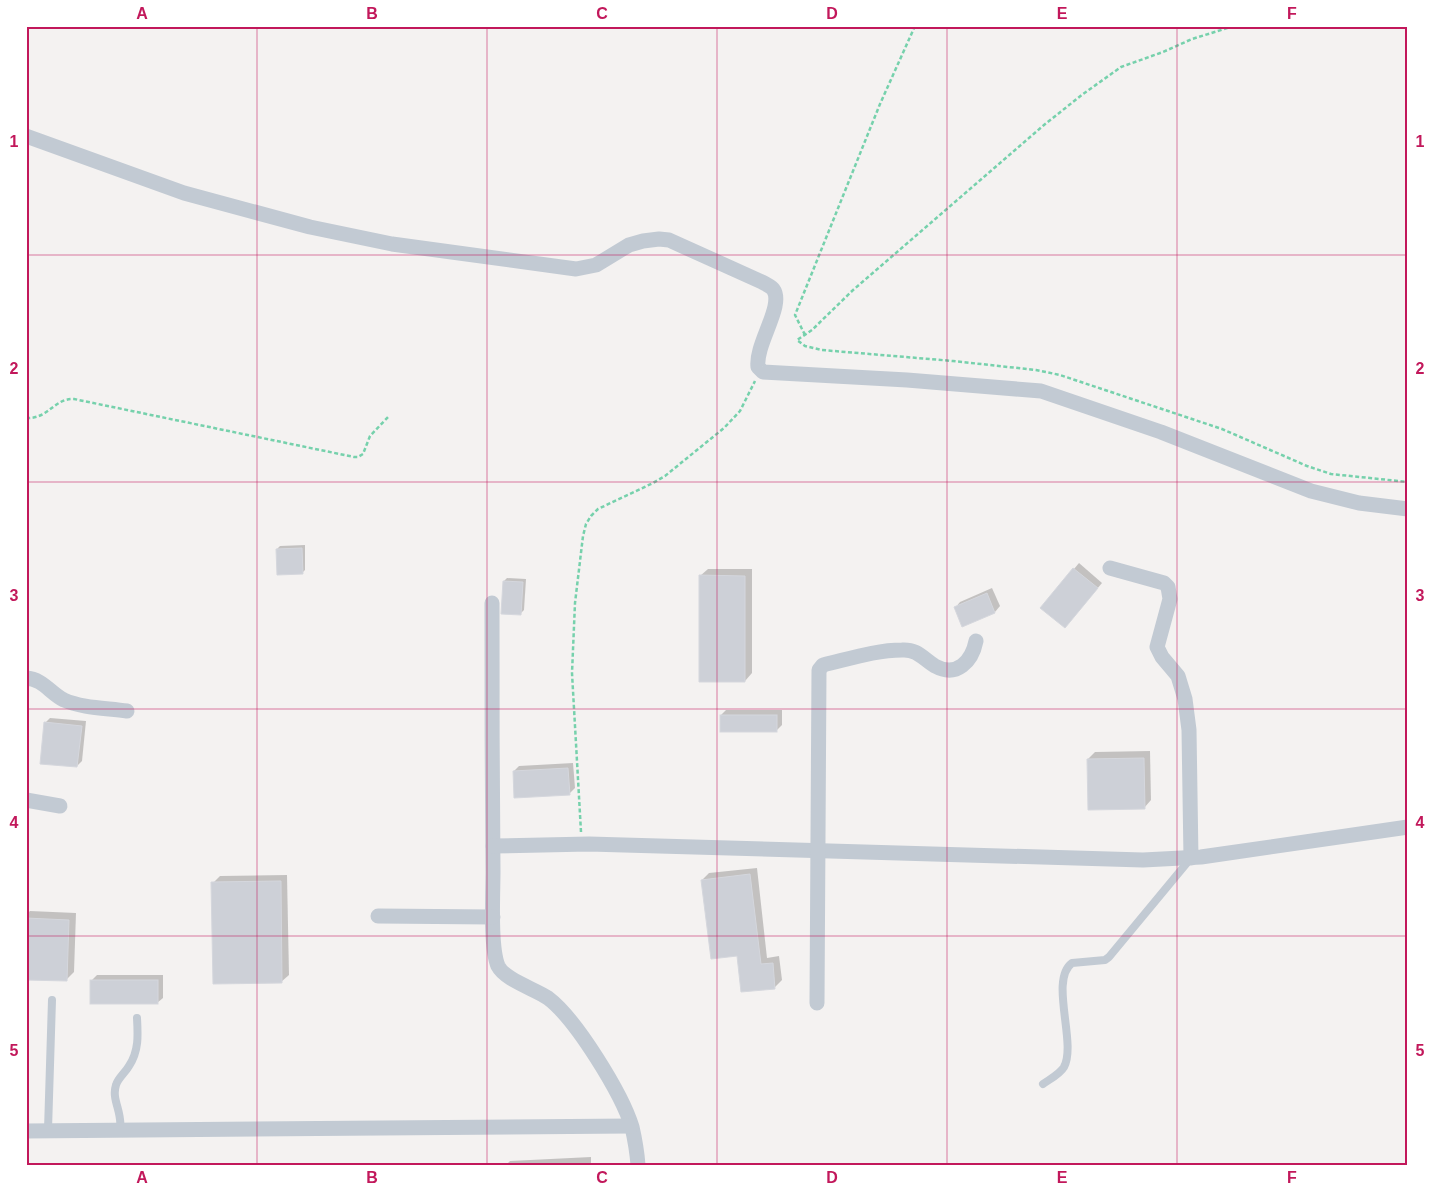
<svg xmlns="http://www.w3.org/2000/svg" width="1434" height="1191" font-family="Helvetica,sans-serif">
	<style>
		.shadow { fill: #0003 }
		.building { fill: #cdd0d7; stroke: #d5d7dd }
		.lines { fill: none; stroke-linecap: round; stroke-linejoin: round }
		.path { stroke: #76d1ac; stroke-width: 2.5; stroke-dasharray: 4 2.5; stroke-linecap: butt }
		.lane { stroke: #c2cad3; stroke-width: 8 }
		.street { stroke: #c2cad3; stroke-width: 15 }
		.grid { fill: none; stroke: #c2185b; stroke-width: 1; stroke-opacity: 0.55 }
		.neatline { fill: none; stroke: #c2185b; stroke-width: 2 }
		.grid-label { font-size: 16px; text-anchor: middle; font-weight: bold; fill: #c2185b }
	</style>
	<rect width="100%" height="100%" fill="#f4f2f1"/>
	<g class="shadow">
		<polygon points="305,545 305,570 302,573 277,549 280,546"/>
		<polygon points="1079,563 1102,583 1070,621 1074,569"/>
		<polygon points="708,569 752,569 752,673 745,681 700,576"/>
		<polygon points="507,578 526,579 524,610 520,614 504,581"/>
		<polygon points="992,588 1000,606 995,612 963,626 955,608 960,602"/>
		<polygon points="726,710 782,710 782,725 776,731 721,715"/>
		<polygon points="50,718 86,721 82,761 77,766 45,723"/>
		<polygon points="1150,751 1151,800 1144,808 1088,759 1095,752"/>
		<polygon points="573,763 575,788 569,794 514,771 519,766"/>
		<polygon points="757,868 767,958 779,956 782,980 775,987 738,954 702,880 709,873"/>
		<polygon points="287,875 289,975 281,982 213,883 220,876"/>
		<polygon points="30,911 76,913 74,972 66,980 26,978 26,915"/>
		<polygon points="97,975 163,975 163,998 157,1003 91,981"/>
		<polygon points="591,1157 591,1165 506,1165 510,1161"/>
	</g>
	<g class="building">
		<polygon points="302,548 303,574 277,575 276,549"/>
		<polygon points="1073,568 1098,588 1065,628 1040,608"/>
		<polygon points="699,575 745,576 745,682 699,682"/>
		<polygon points="503,581 523,582 521,615 501,614"/>
		<polygon points="987,593 995,613 962,627 954,607"/>
		<rect x="720" y="715" width="57" height="17"/>
		<polygon points="44,722 82,726 77,767 40,764"/>
		<polygon points="1144,758 1145,809 1088,810 1087,759"/>
		<polygon points="568,768 570,795 514,798 513,771"/>
		<polygon points="750,874 761,964 773,963 775,989 741,992 737,956 711,959 701,880"/>
		<polygon points="281,881 282,983 213,984 211,882"/>
		<polygon points="26,918 69,920 67,981 26,980"/>
		<rect x="90" y="980" width="68" height="24"/>
	</g>
	<g class="lines">
		<g class="path">
			<polyline points="1234,26 1192,39 1163,52 1121,67 1083,94 1044,125 852,291 812,330 797,340 805,346 822,350 953,361 1036,370 1060,375 1222,429 1307,466 1331,474 1408,482"/>
			<polyline points="805,335 795,315 880,104 915,26"/>
			<path d="M 26,418 C 49,419 54,398 74,399 L 354,457 L 358,457 L 363,454 L 370,436 L 389,416"/>
			<polyline points="581,832 572,673 575,603 583,536 586,524 591,516 598,509 653,483 665,476 724,428 740,411 755,381"/>
		</g>
		<g class="lane">
			<path d="M 1043,1084 C 1050,1079 1060,1074 1064,1067 C 1077,1043 1049,980 1072,963 L 1105,960 L 1109,957 L 1191,858"/>
			<polyline points="48,1130 52,1000"/>
			<path d="M 120,1130 C 123,1112 111,1100 116,1085 C 118,1078 125,1073 129,1066 C 139,1051 138,1035 137,1018"/>
		</g>
		<g class="street">
			<path d="M 26,136 L 184,193 L 310,227 L 392,244 L 576,269 L 596,265 L 629,245 L 643,241 L 659,239 L 669,240 L 762,282 C 766,284 770,286 773,289 C 785,305 755,344 758,367 L 763,372 L 907,380 L 1041,391 L 1161,432 L 1311,491 L 1359,503 L 1408,509"/>
			<polyline points="1110,568 1164,583 1168,587 1170,599 1157,647 1162,657 1178,676 1185,699 1189,730 1191,858"/>
			<path d="M 492,603 C 492,692 492,782 493,871 C 493,894 490,947 498,966 C 505,980 535,989 548,998 C 576,1019 622,1094 632,1127 C 635,1140 637,1152 638,1165"/>
			<path d="M 26,678 C 43,679 50,693 64,700 C 82,708 106,708 127,711"/>
			<polyline points="26,800 60,806"/>
			<polyline points="493,846 589,844 1143,860 1201,857 1408,827"/>
			<polyline points="378,916 493,917"/>
			<path d="M 817,1003 L 819,670 L 823,665 C 849,659 876,650 902,650 C 918,649 923,659 935,666 C 957,678 972,661 976,641"/>
			<polyline points="26,1131 631,1126"/>
		</g>
	</g>
	<path class="grid" d="M 257,26 L 257,1165M 487,26 L 487,1165M 717,26 L 717,1165M 947,26 L 947,1165M 1177,26 L 1177,1165M 26,255 L 1408,255M 26,482 L 1408,482M 26,709 L 1408,709M 26,936 L 1408,936"/>
	<rect width="1434" height="1191" fill="none" stroke="#ffffff" stroke-width="55"/>
	<rect x="28" y="28" width="1378" height="1136" class="neatline"/>
	<g class="grid-label">
		<text x="142" y="19">A</text>
		<text x="372" y="19">B</text>
		<text x="602" y="19">C</text>
		<text x="832" y="19">D</text>
		<text x="1062" y="19">E</text>
		<text x="1292" y="19">F</text>
		<text x="14" y="147">1</text>
		<text x="1420" y="147">1</text>
		<text x="14" y="374">2</text>
		<text x="1420" y="374">2</text>
		<text x="14" y="601">3</text>
		<text x="1420" y="601">3</text>
		<text x="14" y="828">4</text>
		<text x="1420" y="828">4</text>
		<text x="14" y="1056">5</text>
		<text x="1420" y="1056">5</text>
		<text x="142" y="1183">A</text>
		<text x="372" y="1183">B</text>
		<text x="602" y="1183">C</text>
		<text x="832" y="1183">D</text>
		<text x="1062" y="1183">E</text>
		<text x="1292" y="1183">F</text>
	</g>
</svg>
